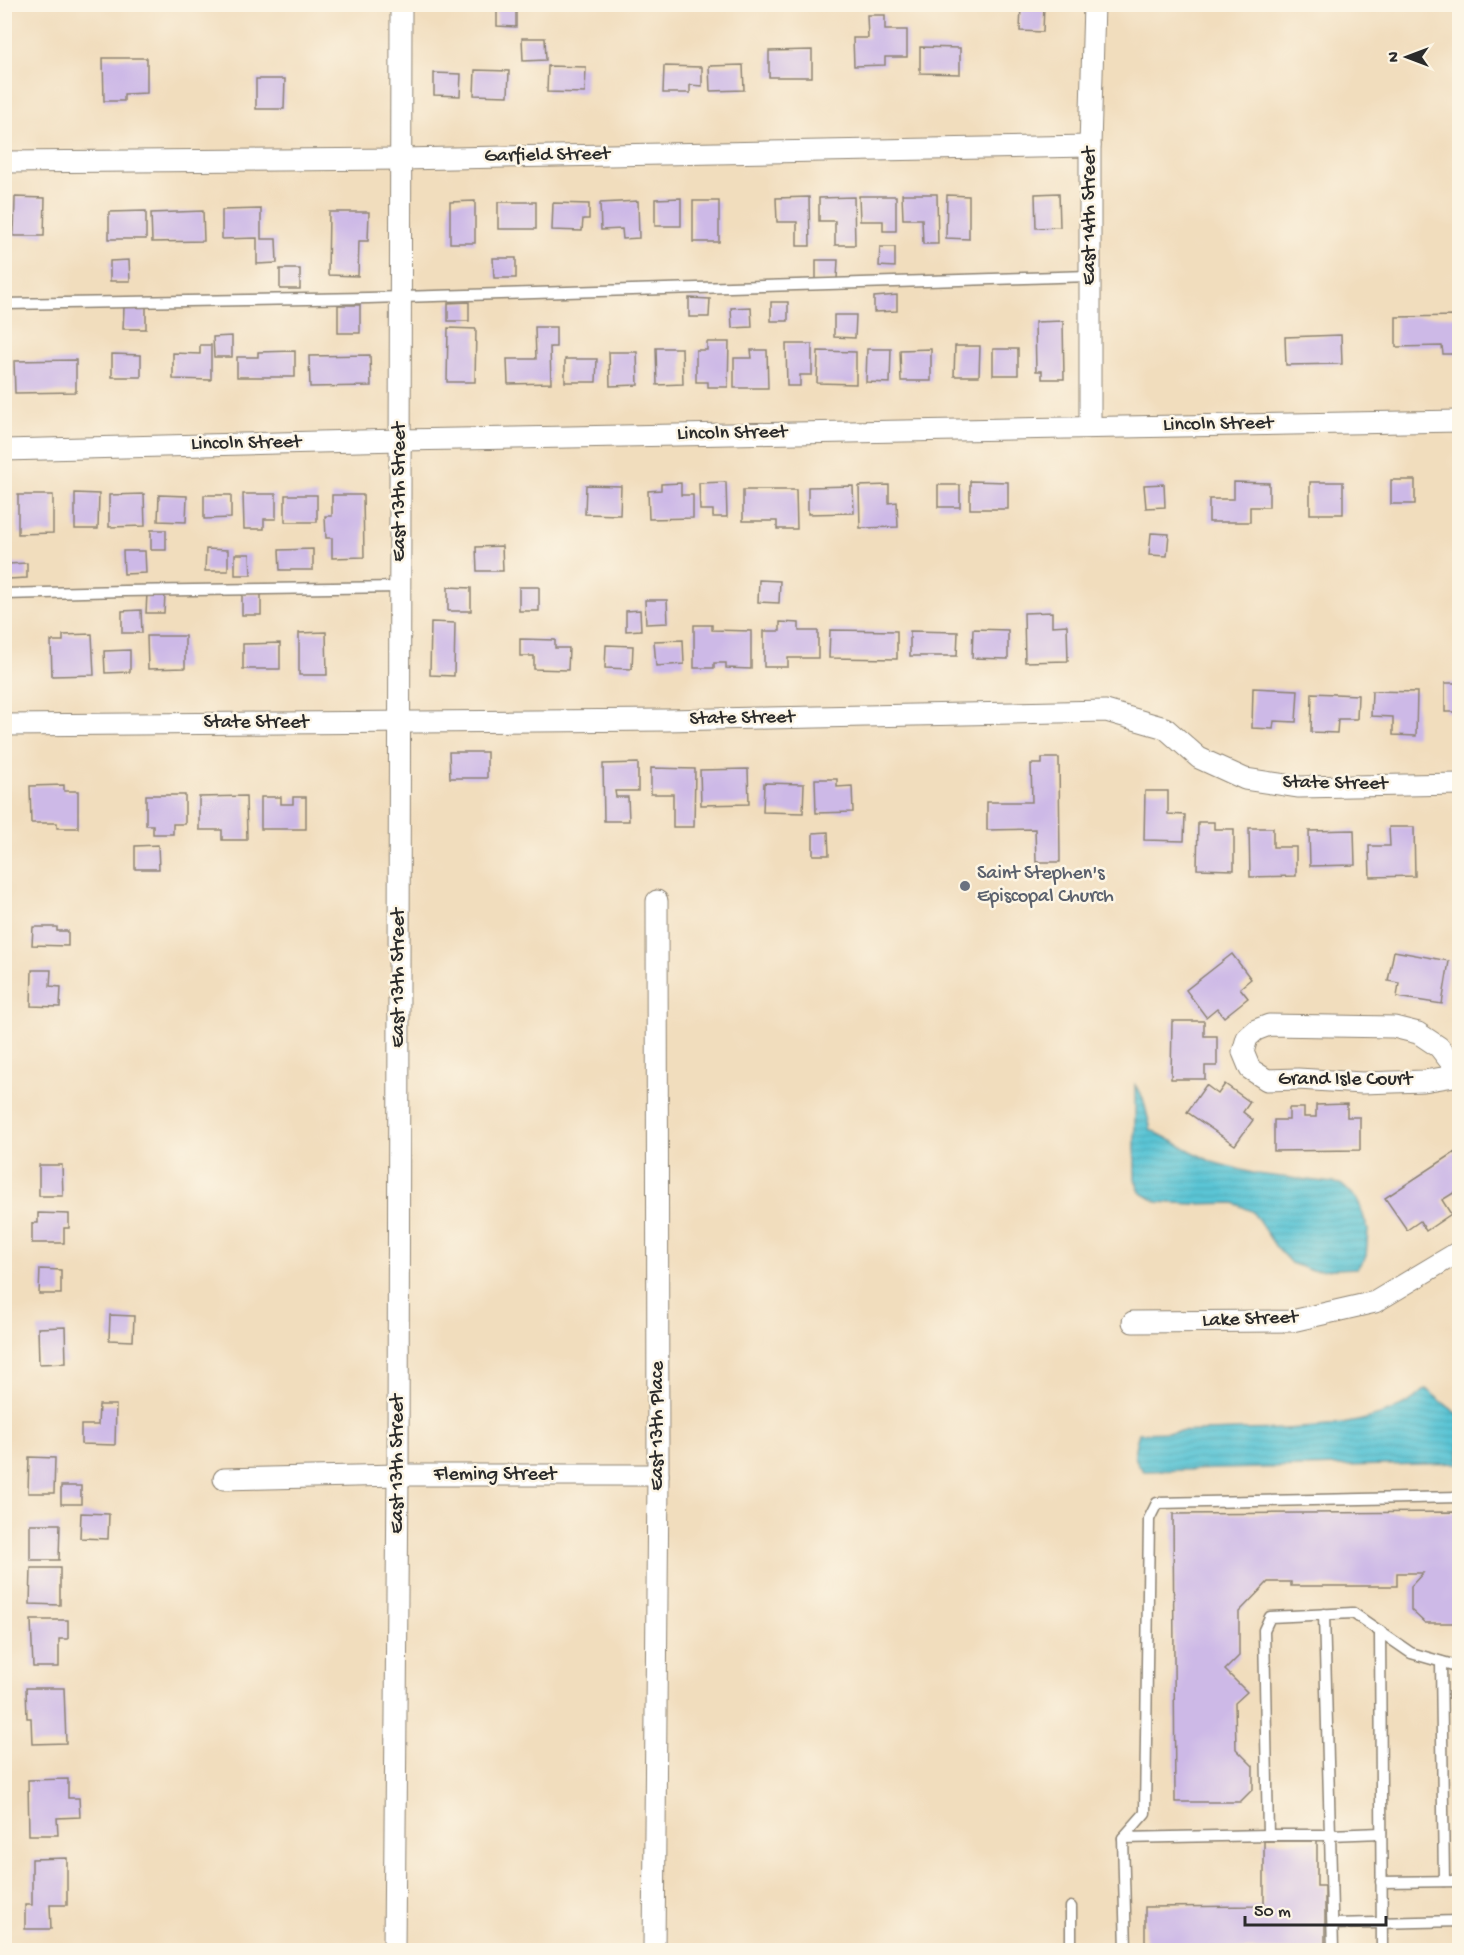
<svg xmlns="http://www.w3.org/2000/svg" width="1464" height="1955" font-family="'Gochi Hand',sans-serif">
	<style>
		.water { fill: url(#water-rules); stroke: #427880; stroke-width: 1.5 }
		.building { fill: #cdb9e7 }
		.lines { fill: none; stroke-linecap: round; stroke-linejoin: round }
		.lane-casing { stroke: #8e8474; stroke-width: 13 }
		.street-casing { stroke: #8e8474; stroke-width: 23 }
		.lane { stroke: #fff; stroke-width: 10 }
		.street { stroke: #fff; stroke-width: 21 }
		.worship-dot { fill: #6b7280; stroke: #fcf5e5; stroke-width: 2 }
		.labels { text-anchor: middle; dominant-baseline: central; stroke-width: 5; stroke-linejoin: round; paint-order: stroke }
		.street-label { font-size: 20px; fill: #2b2b2b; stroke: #fcf5e5 }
		.worship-label { font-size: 20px; fill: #5b616d; stroke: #fcf5e5; text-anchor: start }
	</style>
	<defs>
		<pattern id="water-rules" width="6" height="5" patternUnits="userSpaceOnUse" patternTransform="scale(1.5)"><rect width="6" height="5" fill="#5ac5d5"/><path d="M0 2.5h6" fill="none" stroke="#4ea9b7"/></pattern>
	</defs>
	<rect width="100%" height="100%" fill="#fcf5e5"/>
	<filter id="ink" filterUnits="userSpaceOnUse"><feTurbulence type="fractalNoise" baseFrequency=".0167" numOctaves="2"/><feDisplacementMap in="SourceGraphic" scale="12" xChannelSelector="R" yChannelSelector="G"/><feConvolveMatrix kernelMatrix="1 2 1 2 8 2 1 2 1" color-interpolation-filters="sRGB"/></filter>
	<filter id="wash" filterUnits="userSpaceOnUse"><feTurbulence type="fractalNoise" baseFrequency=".008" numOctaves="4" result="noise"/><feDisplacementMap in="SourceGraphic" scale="24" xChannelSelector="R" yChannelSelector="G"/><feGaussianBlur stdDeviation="1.35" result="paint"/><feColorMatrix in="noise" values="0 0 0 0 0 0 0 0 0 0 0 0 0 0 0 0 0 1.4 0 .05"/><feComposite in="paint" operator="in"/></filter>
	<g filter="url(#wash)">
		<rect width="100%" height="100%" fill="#f1ddbd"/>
		<g class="water">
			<polygon points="1135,1085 1143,1098 1151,1130 1212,1162 1256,1174 1341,1184 1358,1200 1368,1230 1366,1257 1357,1268 1310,1270 1291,1263 1276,1247 1252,1211 1234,1203 1194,1204 1157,1202 1140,1192 1135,1179"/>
			<path d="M 1426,1389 L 1455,1412 L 1459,1414 L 1459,1463 L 1144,1471 C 1131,1458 1134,1449 1139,1433 C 1173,1432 1207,1431 1241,1430 C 1297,1429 1383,1430 1426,1389 Z"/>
		</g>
		<g id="blocks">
			<g class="building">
				<polygon points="1021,5 1044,5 1043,32 1020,31"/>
				<polygon points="497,7 516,7 516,27 497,26"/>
				<polygon points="867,15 885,15 885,30 907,30 907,57 885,57 885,65 854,66 853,38 868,38"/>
				<polygon points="522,38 545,38 546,60 523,61"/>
				<polygon points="920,47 960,48 960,74 920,73"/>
				<polygon points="812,50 812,77 769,77 769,51"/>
				<polygon points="103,58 147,58 147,93 124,94 124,101 104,101"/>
				<polygon points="743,65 744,90 710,91 709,66"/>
				<polygon points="548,66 586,67 585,93 547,92"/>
				<polygon points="664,66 702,67 702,86 690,85 690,93 663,93"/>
				<polygon points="475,70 509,71 508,96 474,95"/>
				<polygon points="434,73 461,74 460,96 434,95"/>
				<polygon points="256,79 285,79 284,109 256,109"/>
				<polygon points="1059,193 1060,227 1036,228 1035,194"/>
				<polygon points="902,194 937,194 938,244 923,244 922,219 903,219"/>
				<polygon points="947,195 969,196 969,239 946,238"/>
				<polygon points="859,196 896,196 896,231 883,231 883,221 860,221"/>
				<polygon points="15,197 45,198 44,236 14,236"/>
				<polygon points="809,197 810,246 797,246 797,222 777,222 776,198"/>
				<polygon points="854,197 855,245 835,245 835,221 819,221 819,198"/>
				<polygon points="681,198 681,226 655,226 655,199"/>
				<polygon points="475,201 475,243 450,243 450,202"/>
				<polygon points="638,201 639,238 623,239 622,229 601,230 600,203"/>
				<rect x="693" y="201" width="26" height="41"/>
				<rect x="498" y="202" width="38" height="27"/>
				<polygon points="553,203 589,204 589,219 583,219 582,231 552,230"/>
				<polygon points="261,209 261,239 276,239 277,263 257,264 257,238 222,239 222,210"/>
				<polygon points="146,211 146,239 109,239 109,212"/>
				<polygon points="203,211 204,241 152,242 151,213"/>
				<polygon points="329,212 369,212 368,241 359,241 358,276 328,275"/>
				<polygon points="880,247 895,247 895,267 879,266"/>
				<polygon points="493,258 516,258 516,278 494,278"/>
				<polygon points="129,260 130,281 110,281 110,261"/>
				<polygon points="816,260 838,260 837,279 816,279"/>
				<rect x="280" y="269" width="20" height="20"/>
				<polygon points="897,295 897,311 874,312 874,297"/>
				<polygon points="689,298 710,299 709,317 689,317"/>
				<polygon points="469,302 469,321 448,321 448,303"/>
				<rect x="771" y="302" width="17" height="19"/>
				<rect x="338" y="305" width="22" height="28"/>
				<polygon points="124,307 146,307 146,329 123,329"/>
				<polygon points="751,307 752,327 732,328 731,308"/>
				<polygon points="834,315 856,315 855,338 834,337"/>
				<polygon points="1460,316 1460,354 1443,354 1442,346 1396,347 1396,317"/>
				<polygon points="1063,321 1064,379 1042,379 1042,371 1036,371 1035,322"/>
				<polygon points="535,327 556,327 556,347 550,347 551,383 508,384 507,359 536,359"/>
				<polygon points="448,328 476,329 475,382 447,382"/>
				<polygon points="1341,335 1342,364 1286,365 1285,337"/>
				<polygon points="232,336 232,357 214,357 213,337"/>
				<polygon points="707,342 729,342 728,387 708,387 708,382 696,382 696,350 707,350"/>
				<polygon points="786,344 812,344 812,375 800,375 800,386 787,386"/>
				<polygon points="200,345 211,345 211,380 173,379 173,353 200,354"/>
				<polygon points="955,346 980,346 979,376 954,376"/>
				<polygon points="656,348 682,348 683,384 657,385"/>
				<polygon points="867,349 891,349 890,383 866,382"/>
				<polygon points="931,349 931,381 901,381 900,350"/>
				<rect x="993" y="349" width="25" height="26"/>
				<polygon points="751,350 767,350 768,388 734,388 734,358 752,358"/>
				<polygon points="295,351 295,377 237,377 237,357 258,357 258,352"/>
				<polygon points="818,351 856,352 856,384 817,383"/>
				<polygon points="609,352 637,352 638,385 610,386"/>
				<polygon points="112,354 141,355 141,377 112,377"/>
				<polygon points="370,355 371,386 310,387 309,356"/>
				<polygon points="565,359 597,359 596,382 565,382"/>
				<polygon points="76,360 76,392 15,393 14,361"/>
				<rect x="1391" y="480" width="24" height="24"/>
				<polygon points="970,481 1008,482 1008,509 970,509"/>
				<polygon points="726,482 727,517 713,517 713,510 700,510 699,483"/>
				<polygon points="1234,482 1269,483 1269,507 1250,507 1250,522 1209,522 1209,499 1234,499"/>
				<rect x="1310" y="482" width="33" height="32"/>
				<polygon points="681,483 681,495 693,495 693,518 649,519 648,491 661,490 661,484"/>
				<polygon points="1164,484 1165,507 1146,508 1144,485"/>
				<polygon points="586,485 621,486 620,515 585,514"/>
				<polygon points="889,485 889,503 897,502 898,527 860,528 859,486"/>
				<rect x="938" y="485" width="22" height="22"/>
				<polygon points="853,486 854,513 808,514 808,487"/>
				<polygon points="743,490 796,490 797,529 777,529 777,521 743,521"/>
				<polygon points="75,493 99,494 98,529 75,529"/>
				<polygon points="144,494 145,526 109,527 109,495"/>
				<polygon points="243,494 276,494 276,519 264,519 264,529 244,529"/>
				<polygon points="18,495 53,495 53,533 18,534"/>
				<polygon points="159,495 187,496 186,522 158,521"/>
				<polygon points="204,495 231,495 231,518 204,519"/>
				<rect x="285" y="495" width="32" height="27"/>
				<polygon points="332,495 363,495 364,557 332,558 332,538 326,538 325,516 332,516"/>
				<rect x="151" y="530" width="15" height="20"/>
				<polygon points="1151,533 1169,534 1167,556 1149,555"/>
				<polygon points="502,546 503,571 477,571 476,547"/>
				<polygon points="206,549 228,550 228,571 205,571"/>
				<polygon points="313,549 313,570 280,570 279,550"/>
				<polygon points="123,551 145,551 146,573 124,574"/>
				<polygon points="235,554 250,554 251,575 235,575"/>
				<polygon points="27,563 27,578 8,579 8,564"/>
				<polygon points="759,580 780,581 779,603 758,602"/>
				<polygon points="448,587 471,588 471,611 448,611"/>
				<rect x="519" y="587" width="20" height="24"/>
				<polygon points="147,593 165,594 164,613 146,613"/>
				<rect x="242" y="594" width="19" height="21"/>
				<polygon points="645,600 667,600 668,623 646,624"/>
				<polygon points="141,610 142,633 122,633 122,611"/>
				<polygon points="640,610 641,630 626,631 626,611"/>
				<polygon points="1052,612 1052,626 1067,625 1068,661 1025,662 1024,613"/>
				<polygon points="431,622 455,623 454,676 430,675"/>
				<polygon points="780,622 799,623 799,631 818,631 818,658 788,658 788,667 764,667 764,631 780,631"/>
				<polygon points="694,625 712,625 712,630 751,631 751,669 726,668 726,663 714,663 714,668 694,668"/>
				<polygon points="973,629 1008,630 1008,659 972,658"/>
				<polygon points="830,630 897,631 897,659 829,658"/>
				<polygon points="910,631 958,632 957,656 910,656"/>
				<polygon points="326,632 327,675 299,675 299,633"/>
				<polygon points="92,634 94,675 52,676 51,641 63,641 63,635"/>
				<polygon points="147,636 185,636 185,668 148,669"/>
				<polygon points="520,639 555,640 555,648 569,648 568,670 534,669 534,656 520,656"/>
				<polygon points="683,640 684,664 656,666 654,641"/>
				<polygon points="280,643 280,669 243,669 243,644"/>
				<polygon points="606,645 633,646 632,669 605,668"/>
				<polygon points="130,650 130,672 105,673 104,651"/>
				<rect x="1445" y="683" width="15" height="29"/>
				<polygon points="1253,688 1298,690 1296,722 1274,721 1273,729 1252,728"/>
				<polygon points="1372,691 1417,692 1416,736 1393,735 1393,717 1371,716"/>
				<polygon points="1312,693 1358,695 1357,719 1338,719 1337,733 1311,732"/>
				<polygon points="449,752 487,752 487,778 450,778"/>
				<polygon points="1042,758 1059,758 1060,862 1036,862 1035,829 987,830 987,802 1032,802 1031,764 1042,764"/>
				<polygon points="638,763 638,791 615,791 616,797 628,797 629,821 604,821 603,764"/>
				<polygon points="651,768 695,769 694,827 673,827 673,794 651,794"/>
				<polygon points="748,769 749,804 701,805 700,770"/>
				<polygon points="815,779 837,779 837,787 852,786 853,812 816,813"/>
				<polygon points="764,783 804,784 803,813 763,812"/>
				<polygon points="64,785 64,791 78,791 78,828 57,828 57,823 31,823 30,786"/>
				<polygon points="1145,791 1168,791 1168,814 1185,815 1184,841 1144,840"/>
				<polygon points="146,795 185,795 185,824 173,824 173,834 153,834 153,825 146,825"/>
				<polygon points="246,796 247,840 222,840 222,830 199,830 199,797"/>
				<polygon points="261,797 281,797 281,804 293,804 293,797 306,797 306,829 261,829"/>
				<polygon points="1198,822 1214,822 1214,829 1234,829 1234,870 1197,869"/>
				<polygon points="1389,827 1414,827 1415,876 1370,877 1369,846 1390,846"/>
				<polygon points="1249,828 1273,828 1273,847 1296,847 1296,876 1250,877"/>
				<polygon points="1354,830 1355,865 1310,866 1309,831"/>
				<polygon points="828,832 829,855 813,855 813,833"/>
				<polygon points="158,845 159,869 135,869 135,846"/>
				<polygon points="33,927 57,927 57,931 68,931 68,946 32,945"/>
				<polygon points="1394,951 1449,961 1442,1004 1397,997 1399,983 1388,981"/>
				<polygon points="1232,954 1251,979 1240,988 1248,998 1224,1017 1217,1008 1206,1017 1186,990"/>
				<polygon points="32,970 51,970 50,986 61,987 60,1007 31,1006"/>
				<polygon points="1172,1021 1204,1021 1204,1036 1217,1036 1217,1066 1205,1066 1205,1079 1171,1079"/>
				<polygon points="1225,1084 1250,1102 1243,1112 1253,1120 1235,1145 1187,1112 1206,1085 1218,1094"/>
				<polygon points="1347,1104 1347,1117 1360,1117 1360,1150 1274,1151 1274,1120 1289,1120 1289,1108 1304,1108 1304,1117 1316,1117 1316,1105"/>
				<polygon points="1460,1149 1460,1189 1442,1200 1451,1214 1426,1231 1420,1221 1407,1230 1385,1198"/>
				<polygon points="39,1165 62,1165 63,1196 39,1196"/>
				<polygon points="38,1213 69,1214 69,1228 64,1228 64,1243 32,1243 32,1223 38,1223"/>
				<polygon points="40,1269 61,1270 61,1294 39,1294"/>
				<polygon points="110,1315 134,1316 133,1341 109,1340"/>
				<polygon points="65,1327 66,1363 39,1364 38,1328"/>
				<polygon points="99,1405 116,1405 115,1445 81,1444 81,1425 98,1425"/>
				<polygon points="29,1457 55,1458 54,1493 28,1493"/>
				<rect x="61" y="1486" width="20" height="18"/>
				<polygon points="1460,1512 1460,1623 1425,1623 1411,1610 1411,1586 1423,1573 1397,1573 1397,1586 1291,1586 1291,1582 1268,1582 1239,1612 1239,1656 1225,1670 1247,1692 1235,1703 1236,1749 1253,1766 1253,1789 1240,1802 1175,1802 1173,1514"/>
				<polygon points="81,1513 109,1514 108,1539 80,1538"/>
				<polygon points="30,1524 60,1524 59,1560 30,1560"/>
				<polygon points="31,1568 60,1568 60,1605 30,1604"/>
				<polygon points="31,1620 68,1620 68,1639 59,1639 59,1667 33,1667"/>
				<polygon points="26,1688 64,1688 66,1743 32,1744 31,1718 27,1718"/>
				<polygon points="68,1779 68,1798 79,1798 80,1817 57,1818 58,1835 29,1835 28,1780"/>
				<polygon points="1264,1841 1317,1841 1317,1886 1325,1886 1325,1950 1145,1950 1145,1907 1264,1906"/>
				<polygon points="67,1858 67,1905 50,1905 51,1929 25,1929 25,1905 32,1905 32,1859"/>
			</g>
		</g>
	</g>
	<g filter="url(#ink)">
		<use href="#blocks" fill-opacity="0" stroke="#8e8474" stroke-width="1.5"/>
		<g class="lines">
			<g class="lane-casing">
				<g id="lane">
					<polyline points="4,304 368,298 1090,276"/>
					<polyline points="4,594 124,591 400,587"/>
					<polyline points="1324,1614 1330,1835 1381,1833"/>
					<polyline points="1380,1631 1382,1950"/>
					<polyline points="1441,1662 1444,1881"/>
					<polyline points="1123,1838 1268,1835"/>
					<polyline points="1381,1882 1460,1881"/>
					<polyline points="1333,1924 1460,1921"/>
					<polyline points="1071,1950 1071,1907"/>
					<polyline points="1126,1950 1123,1838 1145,1813 1149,1519 1157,1503 1460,1497"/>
					<polyline points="1333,1950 1330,1835 1268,1835 1264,1630 1270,1617 1353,1613 1411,1653 1460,1667"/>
				</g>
			</g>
			<g class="street-casing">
				<g id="street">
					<polyline points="4,162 401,159 1090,146"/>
					<polyline points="1090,427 1090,146 1094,4"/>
					<polyline points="4,450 400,440 1460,421"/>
					<polyline points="4,725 667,720 1106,711 1165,728 1199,758 1245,779 1299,787 1460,784"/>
					<polyline points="1460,1074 1439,1047 1418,1033 1394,1027 1269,1025 1256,1030 1247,1038 1243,1052 1250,1069 1267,1080 1298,1079 1362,1083 1424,1081 1460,1075"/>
					<polyline points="1133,1322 1292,1321 1375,1302 1460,1251"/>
					<polyline points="224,1479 398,1475 658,1475"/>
					<polyline points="394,1950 398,1475 401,4"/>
					<polyline points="654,1950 658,1475 657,901"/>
				</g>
			</g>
			<use href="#lane" class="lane"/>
			<use href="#street" class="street"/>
		</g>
	</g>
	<circle class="worship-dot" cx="965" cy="886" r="6"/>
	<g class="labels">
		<g class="street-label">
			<text transform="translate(547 156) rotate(-1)">Garfield Street</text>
			<text transform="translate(1090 216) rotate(-90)">East 14th Street</text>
			<text transform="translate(1218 425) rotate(-1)">Lincoln Street</text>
			<text transform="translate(732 434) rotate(-1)">Lincoln Street</text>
			<text transform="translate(246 444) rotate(-1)">Lincoln Street</text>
			<text transform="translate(400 492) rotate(-90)">East 13th Street</text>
			<text transform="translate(742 719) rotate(-1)">State Street</text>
			<text x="256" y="723">State Street</text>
			<text transform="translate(1335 784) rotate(1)">State Street</text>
			<text transform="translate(399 978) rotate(-90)">East 13th Street</text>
			<text x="1345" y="1080">Grand Isle Court</text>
			<text transform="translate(1250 1320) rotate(-2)">Lake Street</text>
			<text transform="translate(658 1426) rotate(-90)">East 13th Place</text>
			<text transform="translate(398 1464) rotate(-90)">East 13th Street</text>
			<text x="495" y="1475">Fleming Street</text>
		</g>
		<g class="worship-label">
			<text x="977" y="874">Saint Stephen's<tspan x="977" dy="23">Episcopal Church</tspan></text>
		</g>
	</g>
	<rect width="1464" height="1955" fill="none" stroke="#fcf5e5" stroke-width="24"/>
	<g transform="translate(1407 57) rotate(270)" stroke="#fcf5e5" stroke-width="4.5" paint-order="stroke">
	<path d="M0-4.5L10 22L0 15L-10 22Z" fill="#2b2b2b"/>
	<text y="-9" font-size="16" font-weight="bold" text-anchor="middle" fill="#2b2b2b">N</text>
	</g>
	<path d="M1245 1916v9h141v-9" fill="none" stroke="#2b2b2b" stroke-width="3"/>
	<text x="1254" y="1916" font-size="18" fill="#2b2b2b" stroke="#fcf5e5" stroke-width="4.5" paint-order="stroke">50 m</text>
</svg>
